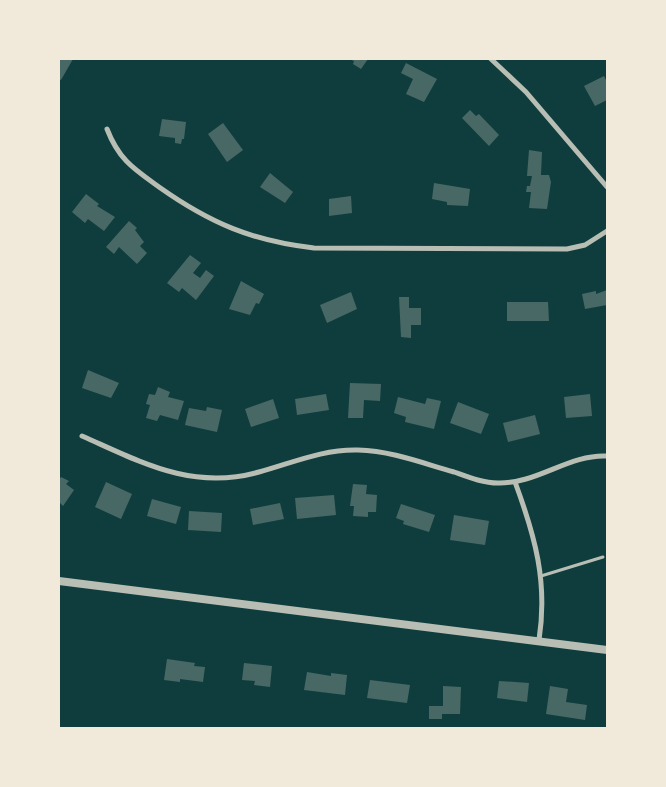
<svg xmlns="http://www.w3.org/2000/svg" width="666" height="787" font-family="Mulish,sans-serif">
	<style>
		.building { fill: #486865 }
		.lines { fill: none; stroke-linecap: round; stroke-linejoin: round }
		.service { stroke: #b8beb3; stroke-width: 3 }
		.minor { stroke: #b8beb3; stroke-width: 5 }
		.tertiary { stroke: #b8beb3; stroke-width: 8 }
	</style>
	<rect width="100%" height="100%" fill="#0f3d3e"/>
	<g class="building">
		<polygon points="59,59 73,59 61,80 59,79"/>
		<polygon points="349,59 368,59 361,69 353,64 354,61"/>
		<polygon points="406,63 437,79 424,102 406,94 413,79 401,73"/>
		<polygon points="604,76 607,82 607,100 595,106 584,86"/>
		<polygon points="470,110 476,116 479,114 499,135 489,146 462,118"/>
		<polygon points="162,119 186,122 184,139 182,139 181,144 175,143 175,138 159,136"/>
		<polygon points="223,123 243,150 227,162 208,134"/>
		<polygon points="529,150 542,152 541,175 549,175 551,182 547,209 529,208 531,192 526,192 527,186 530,186 532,176 527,176"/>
		<polygon points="270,173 293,192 285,203 260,187"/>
		<polygon points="434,183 470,189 468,206 447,205 447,202 432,199"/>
		<polygon points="86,194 99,204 97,206 115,217 104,231 88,219 85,223 72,212"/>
		<polygon points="351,196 352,213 329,216 329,199"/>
		<polygon points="129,221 137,228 135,230 144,242 140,246 147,253 137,264 119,247 114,254 106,247"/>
		<polygon points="190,255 201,263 193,273 200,278 206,270 214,276 196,300 182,288 179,292 167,283"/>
		<polygon points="241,281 264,294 259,304 256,303 250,315 229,309"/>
		<polygon points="607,290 607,305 585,309 582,294 596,291 596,294"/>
		<polygon points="351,292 357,309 327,323 320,305"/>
		<polygon points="399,297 409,297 409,308 421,308 421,325 411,325 411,338 401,337"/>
		<polygon points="507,302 548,302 549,321 507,321"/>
		<polygon points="88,370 119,383 111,398 82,388"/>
		<polygon points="350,383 381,384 380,401 364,400 363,418 348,418"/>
		<polygon points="158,387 170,392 168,397 184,401 178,420 160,415 157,421 146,418 150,405 146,404 149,394 155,395"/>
		<polygon points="326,394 329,410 297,415 295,399"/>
		<polygon points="590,394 592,416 566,418 564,397"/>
		<polygon points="398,397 425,404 427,398 441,401 434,429 405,422 406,417 394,413"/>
		<polygon points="273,399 279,418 251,427 245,409"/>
		<polygon points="458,402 489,414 481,434 450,423"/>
		<polygon points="207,407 222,410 217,432 185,425 189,408 206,411"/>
		<polygon points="535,415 540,434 508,442 503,423"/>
		<polygon points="61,477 69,481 66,484 74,490 63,506 59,502 59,480"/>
		<polygon points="106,482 132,494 121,519 95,507"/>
		<polygon points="353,484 367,485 366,494 377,495 376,512 368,512 368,517 353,516 354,506 350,506"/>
		<polygon points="334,495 336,515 297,519 295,498"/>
		<polygon points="152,499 181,507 176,524 147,516"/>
		<polygon points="280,503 284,519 253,525 250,509"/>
		<polygon points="401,504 435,515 429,532 403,524 404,521 396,518"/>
		<polygon points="189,511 222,513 221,532 188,530"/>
		<polygon points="454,515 489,521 485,545 450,540"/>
		<polygon points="167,659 195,663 194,666 205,667 203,682 180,679 180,682 164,680"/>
		<polygon points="244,663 272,666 270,687 254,685 255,681 242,680"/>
		<polygon points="307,672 331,676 331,673 347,675 345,695 304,690"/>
		<polygon points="370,680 410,685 407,703 367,698"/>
		<polygon points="499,681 529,683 527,702 497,698"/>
		<polygon points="443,686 461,687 460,714 442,714 442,719 429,719 429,706 443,706"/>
		<polygon points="550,686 568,689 566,702 587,705 585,720 546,714"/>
	</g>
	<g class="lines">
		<polyline class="service" points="541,576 603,557"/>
		<g class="minor">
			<polyline points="491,59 526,92 607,187"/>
			<path d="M 107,129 C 119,160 134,169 159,187 C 210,223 252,241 314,248 L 567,249 L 585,245 L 607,231"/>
			<path d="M 82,436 C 141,462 192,491 259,472 C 292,463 323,449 358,450 C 392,451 422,463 454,472 C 468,477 483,483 498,483 C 537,484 569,454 607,456"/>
			<path d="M 515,482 C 535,536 548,582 539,640"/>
		</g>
		<polyline class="tertiary" points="59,581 607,650"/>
	</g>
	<rect width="666" height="787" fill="none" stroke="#f1e9da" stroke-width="120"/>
</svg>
